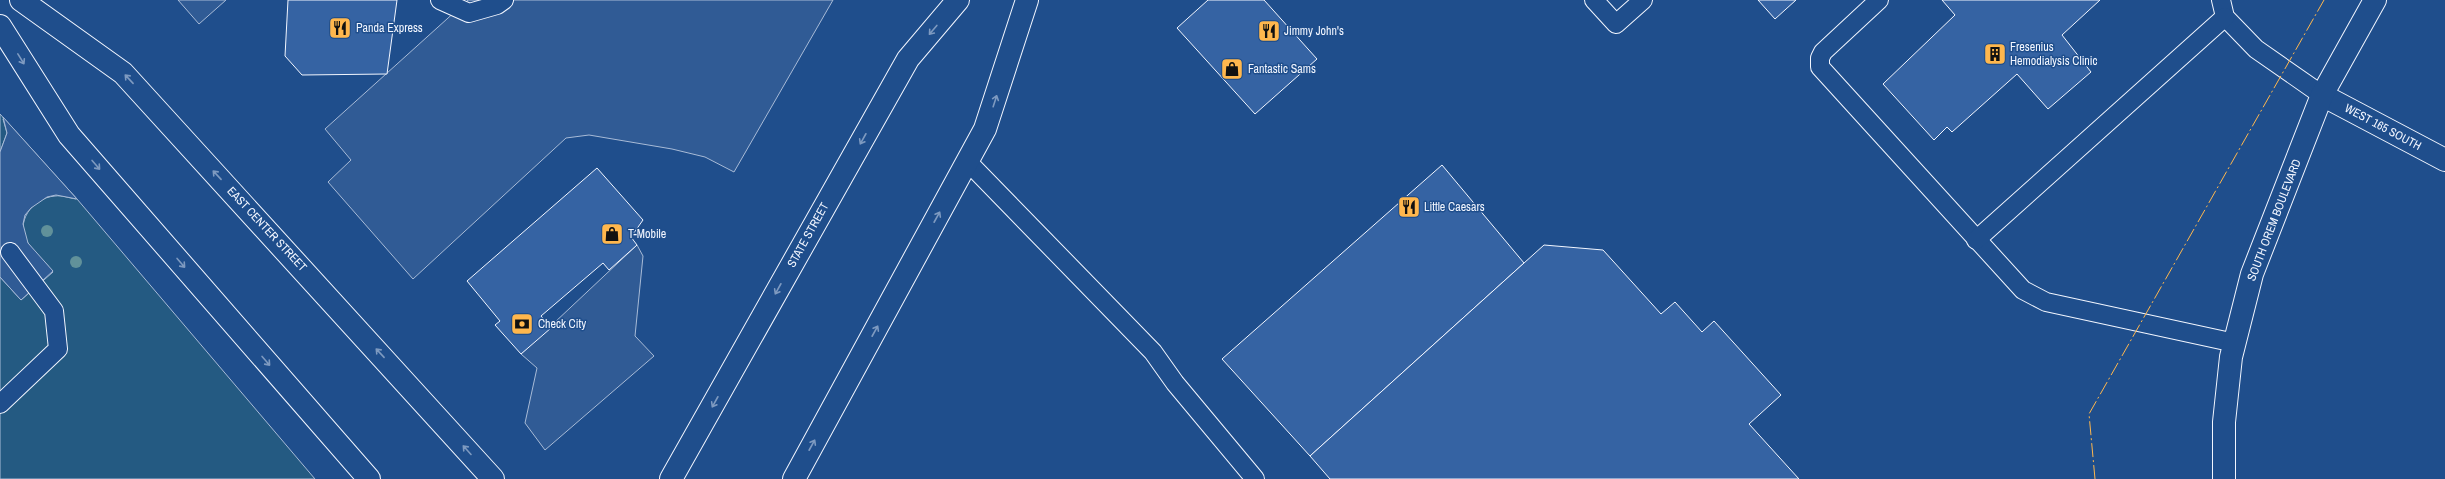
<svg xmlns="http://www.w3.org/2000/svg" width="2445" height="479" font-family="'Archivo Narrow',sans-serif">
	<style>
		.green { fill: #245a82; stroke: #a8bbd7 }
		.parking { fill: #305b95; stroke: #a8bbd7 }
		.building { fill: #3563a3; stroke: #f2f6ff }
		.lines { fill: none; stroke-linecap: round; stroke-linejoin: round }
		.service-casing { stroke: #f2f6ff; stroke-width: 20 }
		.minor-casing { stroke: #f2f6ff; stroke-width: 24 }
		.tertiary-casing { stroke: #f2f6ff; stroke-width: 24 }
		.primary-casing { stroke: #f2f6ff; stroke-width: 24 }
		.service { stroke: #1f4e8c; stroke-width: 18 }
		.minor { stroke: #1f4e8c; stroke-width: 22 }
		.tertiary { stroke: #1f4e8c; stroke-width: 22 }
		.primary { stroke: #1f4e8c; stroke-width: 22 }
		.power { stroke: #ffb74d; stroke-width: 1; stroke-dasharray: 14 3 2 3; stroke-linecap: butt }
		.tree { fill: #61919a }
		.oneway { stroke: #7e9ac0 }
		.labels { text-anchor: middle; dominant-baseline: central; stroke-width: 3; stroke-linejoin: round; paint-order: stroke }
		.poi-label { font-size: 12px; fill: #f2f6ff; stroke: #1f4e8c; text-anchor: start }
		.street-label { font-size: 12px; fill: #f2f6ff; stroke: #1f4e8c }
	</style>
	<rect width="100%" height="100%" fill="#1f4e8c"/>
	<path class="green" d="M 0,114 L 77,199 L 315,479 L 0,479 L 0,277 L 21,300 L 53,272 C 46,262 35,254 28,243 C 14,223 32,198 55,196 C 62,195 69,198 76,199 L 3,119 L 7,133 L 0,152 Z"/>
	<g class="parking">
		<polygon points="178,0 226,0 199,24"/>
		<polygon points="468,0 833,0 734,172 705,157 672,149 589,135 566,138 413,279 328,182 351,160 325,129"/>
		<polygon points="3,117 77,199 56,195 47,197 31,208 25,215 23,224 28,243 53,271 21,300 0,277 0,152 7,133"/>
		<polygon points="637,245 643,256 635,336 654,356 545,450 525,423 537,368 521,354"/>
	</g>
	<g class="building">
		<polygon points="288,0 397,0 387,74 302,75 285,56"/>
		<polygon points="1208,0 1264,0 1317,59 1255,114 1177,28"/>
		<polygon points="1758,0 1796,0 1775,19"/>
		<polygon points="1942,0 2100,0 2062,35 2091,72 2048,109 2017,74 1952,132 1947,127 1934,140 1883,84 1955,15"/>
		<polygon points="1442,165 1524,263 1310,456 1222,359"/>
		<polygon points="597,168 643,220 631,237 637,245 609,270 603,263 541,316 551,328 521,354 495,325 500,321 467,281"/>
		<polygon points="1544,245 1603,250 1661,314 1675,302 1702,332 1714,321 1781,395 1749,424 1799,479 1330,479 1310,456"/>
	</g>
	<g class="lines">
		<g class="service-casing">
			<g id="service">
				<polyline points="440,0 469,13 497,5 504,0"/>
				<polyline points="1594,0 1616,24 1643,0"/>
				<polyline points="1879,0 1823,52 1820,58 1820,67 2023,290 2046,302 2235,343"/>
				<polyline points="2221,0 2225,17 2256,49 2322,95"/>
				<polyline points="968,162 1153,352 1175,383 1255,479"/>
				<polyline points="1976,240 2225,17"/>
				<polyline points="0,404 58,349 54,311 10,252"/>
			</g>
		</g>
		<g class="minor-casing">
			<polyline id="minor" points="2322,95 2445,160"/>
		</g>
		<g class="tertiary-casing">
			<polyline id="tertiary" points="2224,479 2224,422 2231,357 2252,274 2322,95 2375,0"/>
		</g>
		<g class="primary-casing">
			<g id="primary">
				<polyline points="21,0 123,73 493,479"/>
				<polyline points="0,26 69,135 369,479"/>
				<polyline points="671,479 908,59 958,0"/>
				<polyline points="794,479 985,129 1027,0"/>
			</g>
		</g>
		<use href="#service" class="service"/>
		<use href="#minor" class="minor"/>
		<use href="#tertiary" class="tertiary"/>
		<use href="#primary" class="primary"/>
		<polyline class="power" points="2095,479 2089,414 2324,0"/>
	</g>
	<g class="tree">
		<circle cx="47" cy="231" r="6"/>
		<circle cx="76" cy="262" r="6"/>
	</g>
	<defs><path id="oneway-shaft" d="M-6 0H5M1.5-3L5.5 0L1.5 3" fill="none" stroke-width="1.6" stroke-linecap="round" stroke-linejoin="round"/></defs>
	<g class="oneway">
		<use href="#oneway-shaft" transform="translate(933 30) rotate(130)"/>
		<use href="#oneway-shaft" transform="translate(21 59) rotate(58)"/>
		<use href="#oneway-shaft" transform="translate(129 79) rotate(-133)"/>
		<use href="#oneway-shaft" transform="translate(995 101) rotate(-72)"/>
		<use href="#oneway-shaft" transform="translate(863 139) rotate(119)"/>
		<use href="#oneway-shaft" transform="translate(96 165) rotate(49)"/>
		<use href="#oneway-shaft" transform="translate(217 175) rotate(-133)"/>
		<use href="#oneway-shaft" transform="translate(937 217) rotate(-61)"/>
		<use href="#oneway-shaft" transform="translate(181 263) rotate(49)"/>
		<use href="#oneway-shaft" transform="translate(778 289) rotate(119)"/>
		<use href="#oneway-shaft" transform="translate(875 331) rotate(-61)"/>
		<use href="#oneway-shaft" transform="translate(380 353) rotate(-133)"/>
		<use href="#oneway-shaft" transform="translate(266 361) rotate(49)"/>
		<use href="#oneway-shaft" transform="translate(715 402) rotate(119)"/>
		<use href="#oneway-shaft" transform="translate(812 445) rotate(-61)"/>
		<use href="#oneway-shaft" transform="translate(467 450) rotate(-132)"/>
	</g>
	<defs>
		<g id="restaurant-square" transform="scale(1.15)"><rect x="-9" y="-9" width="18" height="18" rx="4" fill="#ffb74d" stroke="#1f4e8c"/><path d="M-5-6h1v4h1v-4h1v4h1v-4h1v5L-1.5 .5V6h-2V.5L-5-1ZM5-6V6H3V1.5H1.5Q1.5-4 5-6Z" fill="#111"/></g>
		<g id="building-square" transform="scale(1.15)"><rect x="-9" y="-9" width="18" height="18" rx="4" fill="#ffb74d" stroke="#1f4e8c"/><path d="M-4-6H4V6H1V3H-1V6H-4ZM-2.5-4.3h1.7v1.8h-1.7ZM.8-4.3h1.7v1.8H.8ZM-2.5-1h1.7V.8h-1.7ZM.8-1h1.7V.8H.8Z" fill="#111"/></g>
		<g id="shop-square" transform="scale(1.15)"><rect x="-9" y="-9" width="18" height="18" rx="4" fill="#ffb74d" stroke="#1f4e8c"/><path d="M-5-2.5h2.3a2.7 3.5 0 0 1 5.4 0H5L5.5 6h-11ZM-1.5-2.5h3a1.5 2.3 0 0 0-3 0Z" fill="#111"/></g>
		<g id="bank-square" transform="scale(1.15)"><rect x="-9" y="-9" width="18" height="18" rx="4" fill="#ffb74d" stroke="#1f4e8c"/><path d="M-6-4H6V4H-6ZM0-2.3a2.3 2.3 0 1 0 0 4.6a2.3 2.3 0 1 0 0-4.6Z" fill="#111"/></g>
	</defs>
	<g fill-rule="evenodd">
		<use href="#restaurant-square" x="340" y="28"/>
		<use href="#restaurant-square" x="1269" y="31"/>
		<use href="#building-square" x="1995" y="54"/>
		<use href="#shop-square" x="1232" y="69"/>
		<use href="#restaurant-square" x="1409" y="207"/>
		<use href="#shop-square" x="612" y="234"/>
		<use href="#bank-square" x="522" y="324"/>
	</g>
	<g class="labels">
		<g class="poi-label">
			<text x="356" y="28">Panda Express</text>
			<text x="1284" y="31">Jimmy John's</text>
			<text x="2010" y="47">Fresenius<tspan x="2010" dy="14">Hemodialysis Clinic</tspan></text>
			<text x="1248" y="69">Fantastic Sams</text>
			<text x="1424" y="207">Little Caesars</text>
			<text x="628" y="234">T-Mobile</text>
			<text x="538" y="324">Check City</text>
		</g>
		<g class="street-label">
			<text transform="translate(2383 127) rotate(28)">WEST 165 SOUTH</text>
			<text transform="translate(2274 220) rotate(-69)">SOUTH OREM BOULEVARD</text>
			<text transform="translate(267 229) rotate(47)">EAST CENTER STREET</text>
			<text transform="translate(808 235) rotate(-61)">STATE STREET</text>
		</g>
	</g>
</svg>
